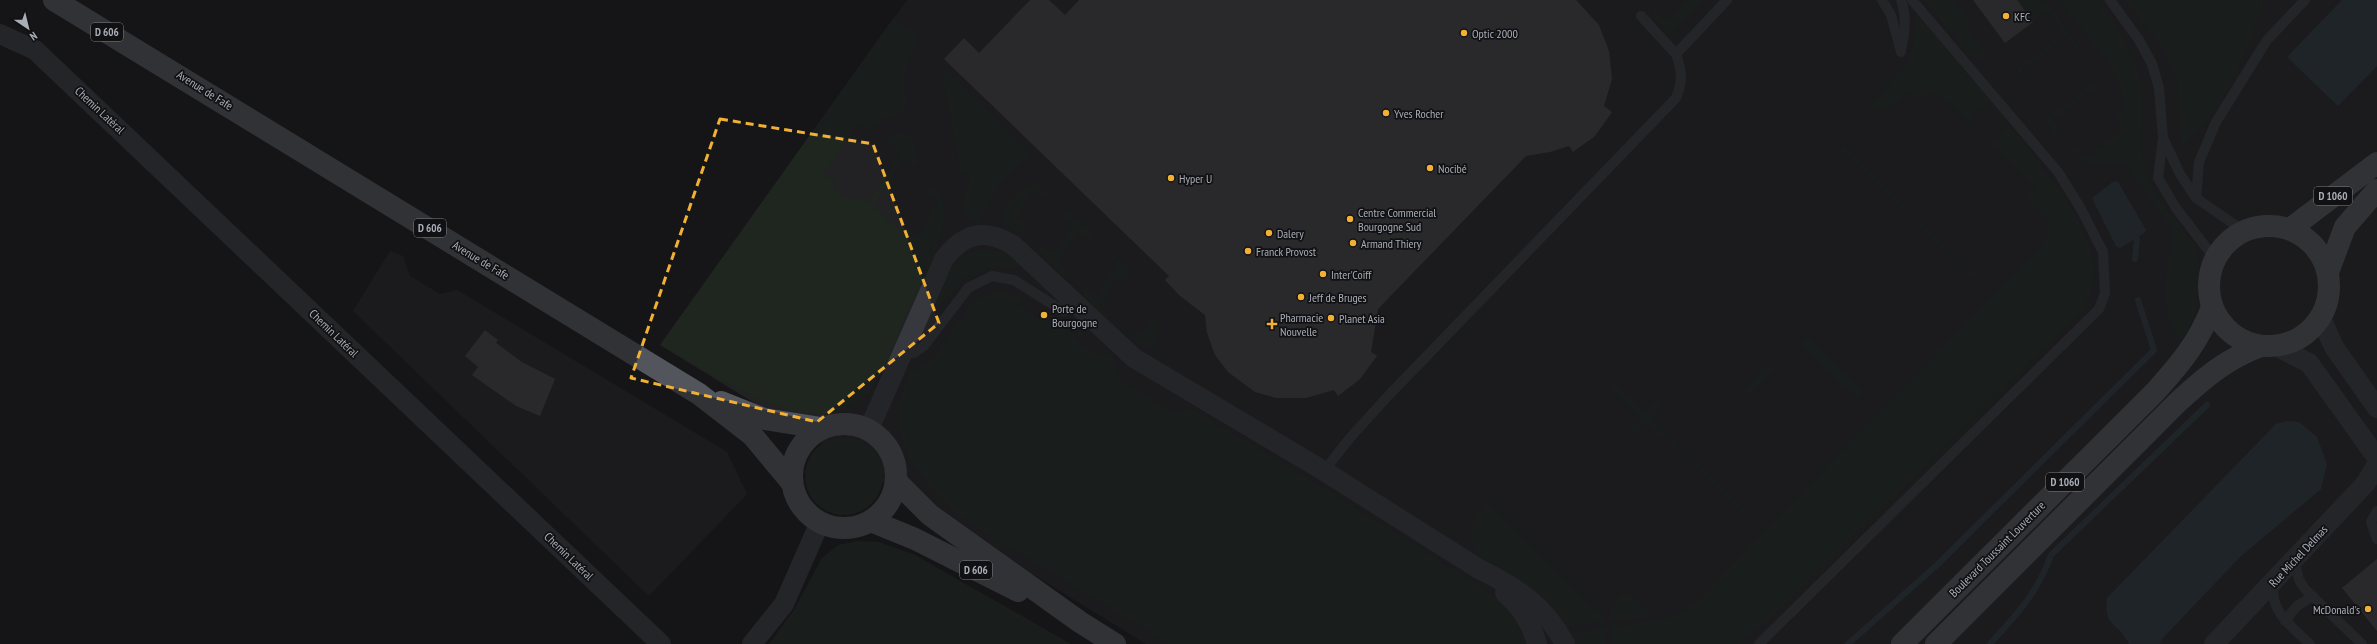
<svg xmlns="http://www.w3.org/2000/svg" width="2377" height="644" font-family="'PT Sans Narrow',sans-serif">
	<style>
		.built { fill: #222225 }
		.green { fill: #1e261f }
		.water { fill: #2c353c }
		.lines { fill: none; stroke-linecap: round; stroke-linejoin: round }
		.stream { stroke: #2c353c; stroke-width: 6 }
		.building { fill: #404145 }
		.lane { stroke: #37383d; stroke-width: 10 }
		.street { stroke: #37383d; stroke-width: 20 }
		.primary { stroke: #53555c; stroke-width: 22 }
		.marked { fill: none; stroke: #f2b134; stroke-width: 3; stroke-dasharray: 8 5; stroke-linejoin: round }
		.poi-dot { fill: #f2b134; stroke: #111113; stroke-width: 1.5 }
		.labels { text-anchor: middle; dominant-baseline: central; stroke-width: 3.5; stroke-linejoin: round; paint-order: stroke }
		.shield { fill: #111113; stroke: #7b7e86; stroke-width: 1 }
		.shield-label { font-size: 11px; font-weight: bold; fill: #a8adb8 }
		.poi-label { font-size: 12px; fill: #a8adb8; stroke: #111113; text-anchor: start }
		.street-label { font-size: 12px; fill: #a8adb8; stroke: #111113 }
	</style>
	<rect width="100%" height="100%" fill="#161618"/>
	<g class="built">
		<polygon points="907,0 2377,0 2377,644 1146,644 660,345"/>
		<polygon points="390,251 403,256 410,276 440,294 457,290 727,452 747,494 649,596 353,311"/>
	</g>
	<g class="green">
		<polygon points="1687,0 1705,0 1671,35 1653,18 1654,8 1667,20"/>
		<polygon points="1924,0 1955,0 1968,17 1968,29 1984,50 1983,59 1980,61 1973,59"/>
		<polygon points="2017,0 2041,0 2048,4 2080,47 2076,50 2048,11 2033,22"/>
		<path d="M 2059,0 L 2097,0 C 2119,30 2138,56 2142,94 C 2145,123 2137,145 2146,175 C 2156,208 2192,227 2198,260 C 2200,269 2198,280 2198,290 C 2197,308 2193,326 2180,340 C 2164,318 2163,289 2168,263 C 2170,251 2174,239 2170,227 L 2125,165 L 2112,162 L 2087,165 L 2071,150 L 2076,147 L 2085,159 L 2123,130 L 2114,118 L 2121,111 L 2124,104 L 2117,74 Z"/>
		<path d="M 2126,0 L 2264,0 C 2253,38 2237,77 2215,110 C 2206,122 2194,134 2185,145 L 2181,144 L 2177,81 L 2165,51 Z"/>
		<path d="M 1917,14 L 2005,118 L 2003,120 L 1987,101 L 1969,117 L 1985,135 L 1984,136 L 1933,89 L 1921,100 L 1912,93 L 1908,92 L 1889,109 L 1867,107 C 1892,82 1922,55 1914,16 Z"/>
		<path d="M 894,17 L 920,37 C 910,50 905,69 905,85 C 905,95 909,105 903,113 C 887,118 881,116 869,131 L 857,124 L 824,175 L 837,183 L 833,189 L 851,200 L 854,195 L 868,204 L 900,152 L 887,143 L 887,140 L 894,134 L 910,133 L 918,159 L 916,167 L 902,159 L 873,207 L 887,215 L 885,219 L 902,231 L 905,227 L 918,235 L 939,202 L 927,194 L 928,189 L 935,187 C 949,195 944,226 940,239 C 933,262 919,286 909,308 C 898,333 885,371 868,393 C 861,403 847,410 835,413 C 783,424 704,369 660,345 Z"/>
		<polygon points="2058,37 2062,41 2022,71 2026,77 2024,79 2016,69"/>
		<path d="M 940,64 L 1032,154 L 996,190 L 978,223 C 955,218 966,193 970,177 L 961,170 Z"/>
		<polygon points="2094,82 2098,86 2053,120 2060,131 2055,135 2034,108 2036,107 2045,119"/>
		<path d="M 2010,126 C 2039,162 2080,209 2092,254 C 2098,274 2092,296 2080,312 L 1765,623 L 1740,644 L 1613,644 L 1611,627 C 1642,624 1672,622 1697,601 L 2047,238 C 2054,221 2037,210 2026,199 L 2036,189 L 1992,143 Z"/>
		<polygon points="1844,146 1908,208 1904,212 1840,150"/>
		<polygon points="1031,185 1037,185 1046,194 1043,199 1032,191 1015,218 1026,225 1024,230 1015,233 1002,217 1001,213 1005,206 1021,189"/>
		<polygon points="1065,209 1093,233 1089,239 1077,232 1058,262 1069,270 1065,274 1059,273 1039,251 1042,246 1054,253 1073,223 1061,215"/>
		<polygon points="1919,219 1977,275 1974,278 1915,222"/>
		<path d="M 980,249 C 996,249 1009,252 1021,265 L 1020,267 L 990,268 L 966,277 L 940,306 L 936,304 L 934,301 C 946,276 951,259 980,249 Z"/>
		<polygon points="1109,251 1132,270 1124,284 1116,280 1099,307 1111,316 1107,318 1084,297 1082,293 1085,289 1097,296 1118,262 1106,255"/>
		<path d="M 995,292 C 1005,291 1013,294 1022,300 L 1019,305 L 1051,325 L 1054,321 L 1064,325 L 1099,359 L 1107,351 L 1116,361 L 1118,378 L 1175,414 L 1190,408 L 1298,472 L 1480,586 L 1506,605 L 1532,644 L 1169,644 L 972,525 L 941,500 L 913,466 L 900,432 L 898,414 L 900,399 L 911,372 L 936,356 L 971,303 L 980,297 Z"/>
		<path d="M 1142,307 C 1157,316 1160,329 1155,345 L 1151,349 L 1145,350 L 1127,332 L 1129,327 L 1142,335 L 1153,317 L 1140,310 Z"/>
		<polygon points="1807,335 1865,390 1857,399 1798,344"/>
		<polygon points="1768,364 1774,370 1749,396 1743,390"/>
		<polygon points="1615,384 1645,412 1656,401 1661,406 1651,417 1680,445 1675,449 1646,422 1635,433 1630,429 1641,418 1611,389"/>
		<circle cx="844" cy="476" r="39"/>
		<polygon points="1691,456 1749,511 1745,515 1687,460"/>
		<path d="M 1488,503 L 1596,611 L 1602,610 L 1604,621 L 1564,628 L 1478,557 C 1463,537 1472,518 1488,503 Z"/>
		<polygon points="858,541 879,542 915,555 1071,644 769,644 795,608 822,558 838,545"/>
		<polygon points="1626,591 1650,614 1646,618 1610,621 1609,608 1616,609 1618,607 1614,603"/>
		<polygon points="1605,627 1607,644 1572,644 1567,634"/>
	</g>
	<g class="water">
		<polygon points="2342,0 2377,0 2377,66 2338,106 2287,57"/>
		<polygon points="2114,181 2118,182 2146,230 2143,234 2120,248 2116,246 2092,198"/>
		<path d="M 2288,421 L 2299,422 L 2317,437 L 2327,464 L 2321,489 L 2241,556 L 2161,640 L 2160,644 L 2129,644 C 2120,623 2103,628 2107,598 L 2276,424 Z"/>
	</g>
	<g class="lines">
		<g class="stream">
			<polyline points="2135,259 2137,239"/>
			<polyline points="1848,644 1937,565 2154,350 2138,300"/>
			<path d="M 1990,644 C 2017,614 2037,594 2051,555 L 2207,405"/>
		</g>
	</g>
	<g class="building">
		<polygon points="1030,0 1049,0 1065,15 1079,0 1576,0 1599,25 1609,51 1612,79 1604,106 1612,112 1595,136 1573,152 1569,146 1550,152 1526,156 1378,309 1371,352 1377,356 1360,379 1338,396 1334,390 1306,398 1276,398 1255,392 1228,372 1215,355 1207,333 1205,315 1179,295 1165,280 1169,276 944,59 964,38 979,53"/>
		<polygon points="1973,0 2017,0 2033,22 2005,43"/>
		<polygon points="485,330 498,340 496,343 522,362 555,379 540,416 516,406 472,375 478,367 465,356"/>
		<polygon points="2377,559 2377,631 2342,588"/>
	</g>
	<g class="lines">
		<g class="lane">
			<polyline points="1882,0 1891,15 1901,52"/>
			<path d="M 1901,0 C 1907,17 1905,33 1901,50"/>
			<polyline points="2110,0 2139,40 2152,64 2159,88 2163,138 2158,178 2176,208 2215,259"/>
			<polyline points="1641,16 1676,54"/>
			<polyline points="2163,138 2180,174 2196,198 2244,231"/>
			<polyline points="2196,198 2199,162 2216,122 2267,40 2305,0"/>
			<polyline points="902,353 914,353 924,346 968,288 992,276 1014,280 1063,311 1081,308"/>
			<path d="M 1324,471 L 1349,439 L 1388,396 L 1676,98 C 1683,82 1682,71 1676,54 L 1727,0"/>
			<polyline points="2377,511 2371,522 2377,539"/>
			<polyline points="2294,560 2299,580 2305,589 2362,644"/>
			<path d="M 2273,584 C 2271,613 2290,625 2310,644"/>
			<polyline points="2285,621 2297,606 2313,596"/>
			<polyline points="1759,644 2099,309 2105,293 2103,252 2081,209 2058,172 1912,0"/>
		</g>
		<g class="street">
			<polyline points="0,34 35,50 661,644"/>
			<polyline points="2321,318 2334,347 2377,408"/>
			<polyline points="2276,346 2309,363 2377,458"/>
			<path d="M 869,429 L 944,259 C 964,233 984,228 1013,245 L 1134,358 L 1324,471 L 1479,569 C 1518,588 1544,605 1565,644"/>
			<path d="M 1505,593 C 1522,608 1531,623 1537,644"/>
			<polyline points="752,644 784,604 820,522"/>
			<polyline points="2214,644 2366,483 2377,464"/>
		</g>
		<g class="primary">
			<polyline points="54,0 699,394 752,435 792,483"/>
			<circle cx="2269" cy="286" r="60"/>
			<polyline points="2290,229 2377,163"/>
			<polyline points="2328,272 2345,227 2377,190"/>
			<polyline points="721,402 764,419 821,428"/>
			<circle cx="844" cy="476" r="52"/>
			<polyline points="896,481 930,515 1080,622 1115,644"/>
			<polyline points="871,521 915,539 1018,591"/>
			<path d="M 1902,644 L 2155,392 C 2180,364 2199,342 2212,307"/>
			<path d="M 1936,644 L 2177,403 C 2204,378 2226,359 2261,346"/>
		</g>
	</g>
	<path d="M0 0H2377V644H0ZM 720,119 L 873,144 L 939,323 L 817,422 L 631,378 Z" fill="#161618" fill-opacity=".55" fill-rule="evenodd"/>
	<path class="marked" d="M 720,119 L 873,144 L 939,323 L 817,422 L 631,378 Z"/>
	<g class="poi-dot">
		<circle cx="2006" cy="16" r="4"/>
		<circle cx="1464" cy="33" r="4"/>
		<circle cx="1386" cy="113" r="4"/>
		<circle cx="1430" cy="168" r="4"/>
		<circle cx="1171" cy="178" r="4"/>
		<circle cx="1350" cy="219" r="4"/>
		<circle cx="1269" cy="233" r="4"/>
		<circle cx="1353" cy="243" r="4"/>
		<circle cx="1248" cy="251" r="4"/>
		<circle cx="1323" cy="274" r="4"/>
		<circle cx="1301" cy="297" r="4"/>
		<circle cx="1044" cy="315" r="4"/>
		<circle cx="1331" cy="318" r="4"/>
		<path d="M1270 318h4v4h4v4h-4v4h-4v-4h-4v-4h4z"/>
		<circle cx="2368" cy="609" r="4"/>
	</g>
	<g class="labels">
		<g class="shield">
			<rect x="91" y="23" width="32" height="18" rx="3"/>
			<rect x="2314" y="187" width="38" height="18" rx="3"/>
			<rect x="414" y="219" width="32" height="18" rx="3"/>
			<rect x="2046" y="473" width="38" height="18" rx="3"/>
			<rect x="960" y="561" width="32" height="18" rx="3"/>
		</g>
		<g class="shield-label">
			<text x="107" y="32">D 606</text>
			<text x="2333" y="196">D 1060</text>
			<text x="430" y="228">D 606</text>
			<text x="2065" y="482">D 1060</text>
			<text x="976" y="570">D 606</text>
		</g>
		<g class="poi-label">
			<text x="2014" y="16">KFC</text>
			<text x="1472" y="33">Optic 2000</text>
			<text x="1394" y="113">Yves Rocher</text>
			<text x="1438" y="168">Nocibé</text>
			<text x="1179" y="178">Hyper U</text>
			<text x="1358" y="212">Centre Commercial<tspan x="1358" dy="14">Bourgogne Sud</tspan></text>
			<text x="1277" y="233">Dalery</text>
			<text x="1361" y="243">Armand Thiery</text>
			<text x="1256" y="251">Franck Provost</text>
			<text x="1331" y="274">Inter'Coiff</text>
			<text x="1309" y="297">Jeff de Bruges</text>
			<text x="1052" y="308">Porte de<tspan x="1052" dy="14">Bourgogne</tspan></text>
			<text x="1280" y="317">Pharmacie<tspan x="1280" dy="14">Nouvelle</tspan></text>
			<text x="1339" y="318">Planet Asia</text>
			<text x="2360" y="609" text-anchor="end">McDonald's</text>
		</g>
		<g class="street-label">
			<text transform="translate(205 90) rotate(32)">Avenue de Fafe</text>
			<text transform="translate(100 110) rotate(43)">Chemin Latéral</text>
			<text transform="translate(481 260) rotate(31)">Avenue de Fafe</text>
			<text transform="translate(334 333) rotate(44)">Chemin Latéral</text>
			<text transform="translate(1997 549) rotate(-45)">Boulevard Toussaint Louverture</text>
			<text transform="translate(569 556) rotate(44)">Chemin Latéral</text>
			<text transform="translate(2298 556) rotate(-47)">Rue Michel Delmas</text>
		</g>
	</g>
	<g transform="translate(28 28) rotate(145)" stroke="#111113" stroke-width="3" paint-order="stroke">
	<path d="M0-3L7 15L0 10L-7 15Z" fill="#a8adb8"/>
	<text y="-6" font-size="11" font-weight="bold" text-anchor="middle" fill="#a8adb8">N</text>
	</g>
</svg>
